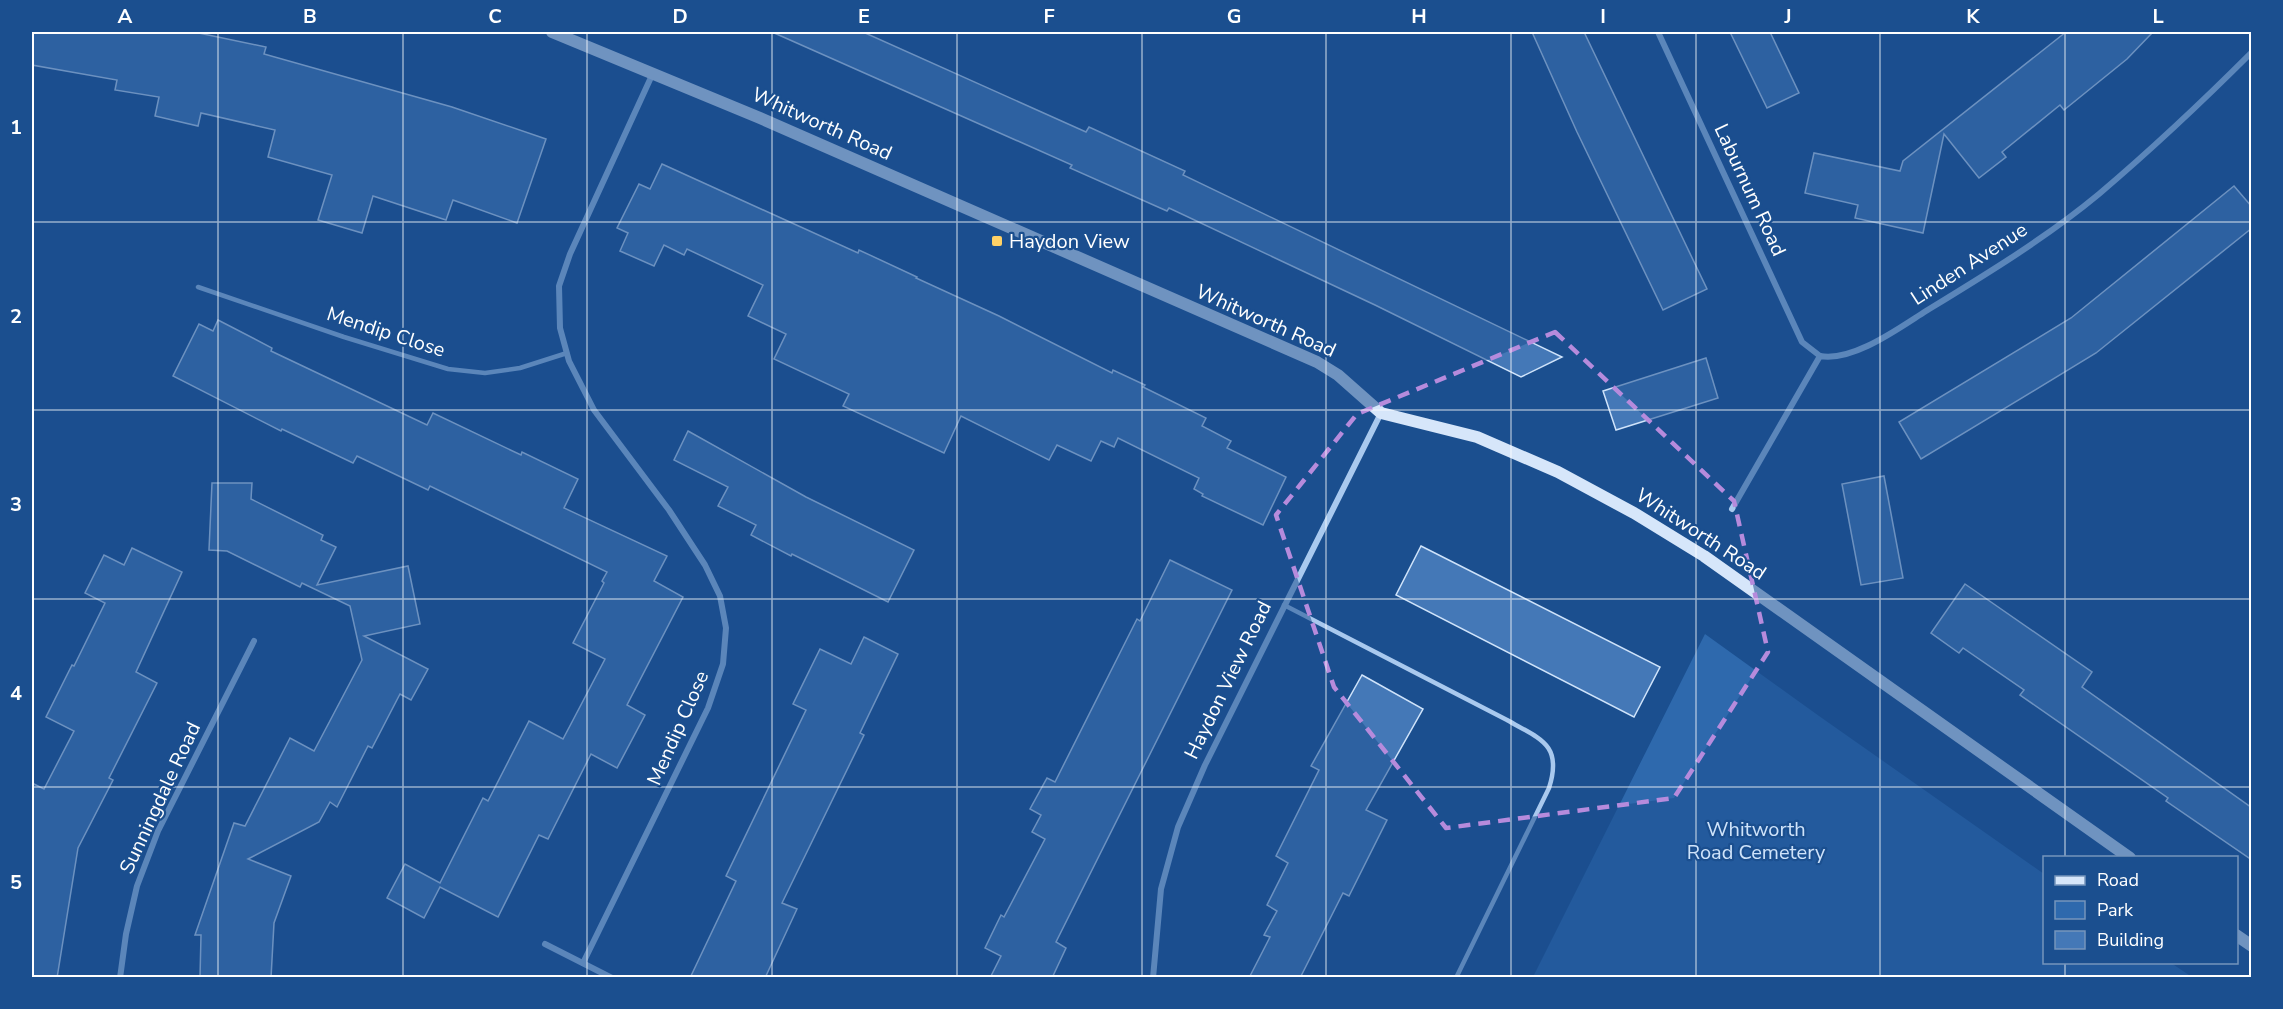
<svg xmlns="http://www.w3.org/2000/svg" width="2283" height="1009" font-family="'Nunito Sans',sans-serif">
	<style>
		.green { fill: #2e69ad }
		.building { fill: #4478b7; stroke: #cfe3fa; stroke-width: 1.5 }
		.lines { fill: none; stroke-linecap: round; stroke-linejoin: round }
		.lane { stroke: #a9c9ee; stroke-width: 4.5 }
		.street { stroke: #a9c9ee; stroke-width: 6 }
		.secondary { stroke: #d6e6fa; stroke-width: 12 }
		.marked { fill: none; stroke: #b68bdc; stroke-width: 4.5; stroke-dasharray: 12 8; stroke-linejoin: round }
		.grid { fill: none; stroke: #fff; stroke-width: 1.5; stroke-opacity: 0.55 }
		.poi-dot { fill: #ffd166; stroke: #1b4f8f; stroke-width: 2 }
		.labels { text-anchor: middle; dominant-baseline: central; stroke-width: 4.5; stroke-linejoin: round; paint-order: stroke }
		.street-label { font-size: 20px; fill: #fff; stroke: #1b4f8f }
		.poi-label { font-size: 20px; fill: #fff; stroke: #1b4f8f; text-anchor: start }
		.park-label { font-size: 20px; fill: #cfe3fa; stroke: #1b4f8f }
		.neatline { fill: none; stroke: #fff; stroke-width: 2 }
		.grid-label { font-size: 20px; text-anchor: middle; font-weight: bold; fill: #fff }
	</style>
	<rect width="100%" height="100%" fill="#1b4f8f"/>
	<polygon class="green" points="1705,634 1819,716 2044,874 2044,962 2171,963 2192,977 1533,977"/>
	<g class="building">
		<polygon points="32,32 194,32 266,47 264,54 452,107 546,139 517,223 453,200 446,220 373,196 362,233 318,220 332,175 268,157 275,130 201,113 198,126 155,116 159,97 115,90 117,80 32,65"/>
		<polygon points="772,32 863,32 1086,132 1089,127 1185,171 1183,175 1562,357 1521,377 1375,305 1169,208 1167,211 1070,168 1072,165"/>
		<polygon points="1532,32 1584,32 1707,289 1663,310 1577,132"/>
		<polygon points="1730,32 1770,32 1799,93 1767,108"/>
		<polygon points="2066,32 2153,32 2127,59 2064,110 2060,105 2002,152 2006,157 1979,178 1944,134 1923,233 1855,218 1858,205 1805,193 1814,153 1900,171 1903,161"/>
		<polygon points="662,164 858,253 859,250 917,277 916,278 999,316 1112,373 1113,370 1145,385 1143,387 1206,418 1202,426 1231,441 1227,448 1286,477 1263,525 1202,496 1203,494 1194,489 1199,478 1118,438 1114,447 1101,441 1091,461 1057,445 1049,460 961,416 944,453 843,406 849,394 774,359 786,334 748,316 763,285 687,249 684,255 664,245 654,266 620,251 628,233 617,228 639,184 650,189"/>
		<polygon points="2234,186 2252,207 2252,228 2096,353 1921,459 1899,422 2071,318"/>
		<polygon points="218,320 272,348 271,351 427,425 433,413 521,455 522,452 578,479 564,508 667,556 654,581 683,597 627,705 645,715 617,768 591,754 548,839 539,835 498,917 440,887 424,918 387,898 405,864 440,883 483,798 488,801 529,721 563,739 605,659 573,643 604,583 602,581 607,572 430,486 428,490 357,456 353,463 282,429 281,431 173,376 199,324 213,331"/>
		<polygon points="1706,358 1718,398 1616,430 1603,391"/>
		<polygon points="688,431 806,497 914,550 888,602 792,554 791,556 751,535 756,525 718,506 728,487 674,460"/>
		<polygon points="1884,476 1903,578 1861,585 1842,484"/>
		<polygon points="212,483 252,483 251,499 323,535 321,540 336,547 317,585 408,566 420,624 364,636 428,669 411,700 400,694 372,748 368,746 337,807 330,802 319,822 248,859 291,876 274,923 271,978 200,978 201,935 195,935 234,823 245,826 290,738 314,751 362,660 350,606 302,583 300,587 227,551 209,550"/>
		<polygon points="1421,546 1660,667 1634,717 1396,595"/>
		<polygon points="132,548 182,572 136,672 157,683 109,778 113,780 78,848 57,978 32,978 32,783 44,789 74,731 46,717 72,665 74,666 105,603 85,593 104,555 124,565"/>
		<polygon points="1170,560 1232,590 1056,942 1066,948 1052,978 990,978 1001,956 985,948 1001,915 1004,917 1045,839 1032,832 1041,815 1030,809 1047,778 1055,782 1137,619 1140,621"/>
		<polygon points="1965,584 2092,672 2082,687 2252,808 2252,860 2166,801 2168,798 2020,695 2024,690 1963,648 1959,653 1931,633"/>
		<polygon points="864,637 898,654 860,733 864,735 782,903 797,909 765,978 690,978 736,881 726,876 806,710 793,704 820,649 851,664"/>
		<polygon points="1362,675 1423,709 1366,810 1387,820 1349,896 1343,893 1300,978 1249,978 1270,937 1264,935 1277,911 1267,905 1288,863 1276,856 1319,770 1311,766"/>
	</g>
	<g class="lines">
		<g class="lane">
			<polyline points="198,287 344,337 448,369 485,373 520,368 567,353"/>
			<path d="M 1284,605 L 1507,720 C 1540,739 1563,744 1549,788 L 1456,978"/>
		</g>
		<g class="street">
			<polyline points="1658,32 1802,342 1820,356"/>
			<path d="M 1732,509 L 1820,356 C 1853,362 1899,328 1926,311 C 1985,275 2046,238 2099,194 C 2152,149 2203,101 2252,52"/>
			<polyline points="545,944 612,978"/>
			<polyline points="583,963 708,708 723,664 726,628 720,596 705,565 669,510 594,410 569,361 560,328 559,286 570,254 653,73"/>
			<polyline points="120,978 126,934 137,886 158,831 254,641"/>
			<polyline points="1153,978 1161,889 1178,827 1205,765 1381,413"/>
		</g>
		<g class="secondary">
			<polyline points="552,32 760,118 1317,362 1338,375 1381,413 1477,437 1558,472 1634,513 1704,556 2130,858"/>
			<polyline points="2236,935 2252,946"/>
		</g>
	</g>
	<path d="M0 0H2283V1009H0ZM 1555,332 L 1734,501 L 1768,652 L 1674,798 L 1446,828 L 1334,687 L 1276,515 L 1357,414 Z" fill="#1b4f8f" fill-opacity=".55" fill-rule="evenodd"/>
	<path class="marked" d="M 1555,332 L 1734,501 L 1768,652 L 1674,798 L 1446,828 L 1334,687 L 1276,515 L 1357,414 Z"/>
	<path class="grid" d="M 218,32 L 218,978M 403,32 L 403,978M 587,32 L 587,978M 772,32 L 772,978M 957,32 L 957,978M 1142,32 L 1142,978M 1326,32 L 1326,978M 1511,32 L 1511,978M 1696,32 L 1696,978M 1880,32 L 1880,978M 2065,32 L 2065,858M 32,222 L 2252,222M 32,410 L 2252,410M 32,599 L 2252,599M 32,787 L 2252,787M 2065,962 L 2065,978"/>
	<rect class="poi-dot" x="991" y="235" width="12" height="12" rx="3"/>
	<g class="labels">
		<g class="street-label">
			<text transform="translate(822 124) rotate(24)">Whitworth Road</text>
			<text transform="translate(1750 190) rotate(65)">Laburnum Road</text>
			<text transform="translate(1969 264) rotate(-33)">Linden Avenue</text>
			<text transform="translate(1266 321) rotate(24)">Whitworth Road</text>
			<text transform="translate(386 332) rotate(18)">Mendip Close</text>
			<text transform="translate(1701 534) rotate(33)">Whitworth Road</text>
			<text transform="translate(1228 680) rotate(-64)">Haydon View Road</text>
			<text transform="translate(678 728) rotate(-66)">Mendip Close</text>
			<text transform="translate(160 798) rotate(-65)">Sunningdale Road</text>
		</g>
		<g class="poi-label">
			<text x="1009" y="241">Haydon View</text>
		</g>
		<g class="park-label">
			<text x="1756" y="829">Whitworth<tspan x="1756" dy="23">Road Cemetery</tspan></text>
		</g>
	</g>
	<rect width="2283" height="1009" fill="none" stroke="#1b4f8f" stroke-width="66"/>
	<rect x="2043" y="856" width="195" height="108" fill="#1b4f8f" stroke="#7695bc" stroke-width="1.5"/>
	<rect x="2055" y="876" width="30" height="9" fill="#d6e6fa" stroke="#7695bc" stroke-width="1.5"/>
	<text x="2097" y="886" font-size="18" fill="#ffffff">Road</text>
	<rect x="2055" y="901" width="30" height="18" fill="#2e69ad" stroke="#7695bc" stroke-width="1.5"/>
	<text x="2097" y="916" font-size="18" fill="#ffffff">Park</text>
	<rect x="2055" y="931" width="30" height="18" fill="#4478b7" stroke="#7695bc" stroke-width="1.5"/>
	<text x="2097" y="946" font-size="18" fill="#ffffff">Building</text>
	<rect x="33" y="33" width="2217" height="943" class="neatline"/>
	<g class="grid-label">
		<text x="125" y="23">A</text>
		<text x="310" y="23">B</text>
		<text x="495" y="23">C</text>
		<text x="680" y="23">D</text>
		<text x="864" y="23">E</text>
		<text x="1049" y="23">F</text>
		<text x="1234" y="23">G</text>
		<text x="1419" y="23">H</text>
		<text x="1603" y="23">I</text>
		<text x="1788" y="23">J</text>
		<text x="1973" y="23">K</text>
		<text x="2158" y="23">L</text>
		<text x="16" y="134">1</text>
		<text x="16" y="323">2</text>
		<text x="16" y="511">3</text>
		<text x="16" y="700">4</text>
		<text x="16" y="889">5</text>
	</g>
</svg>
